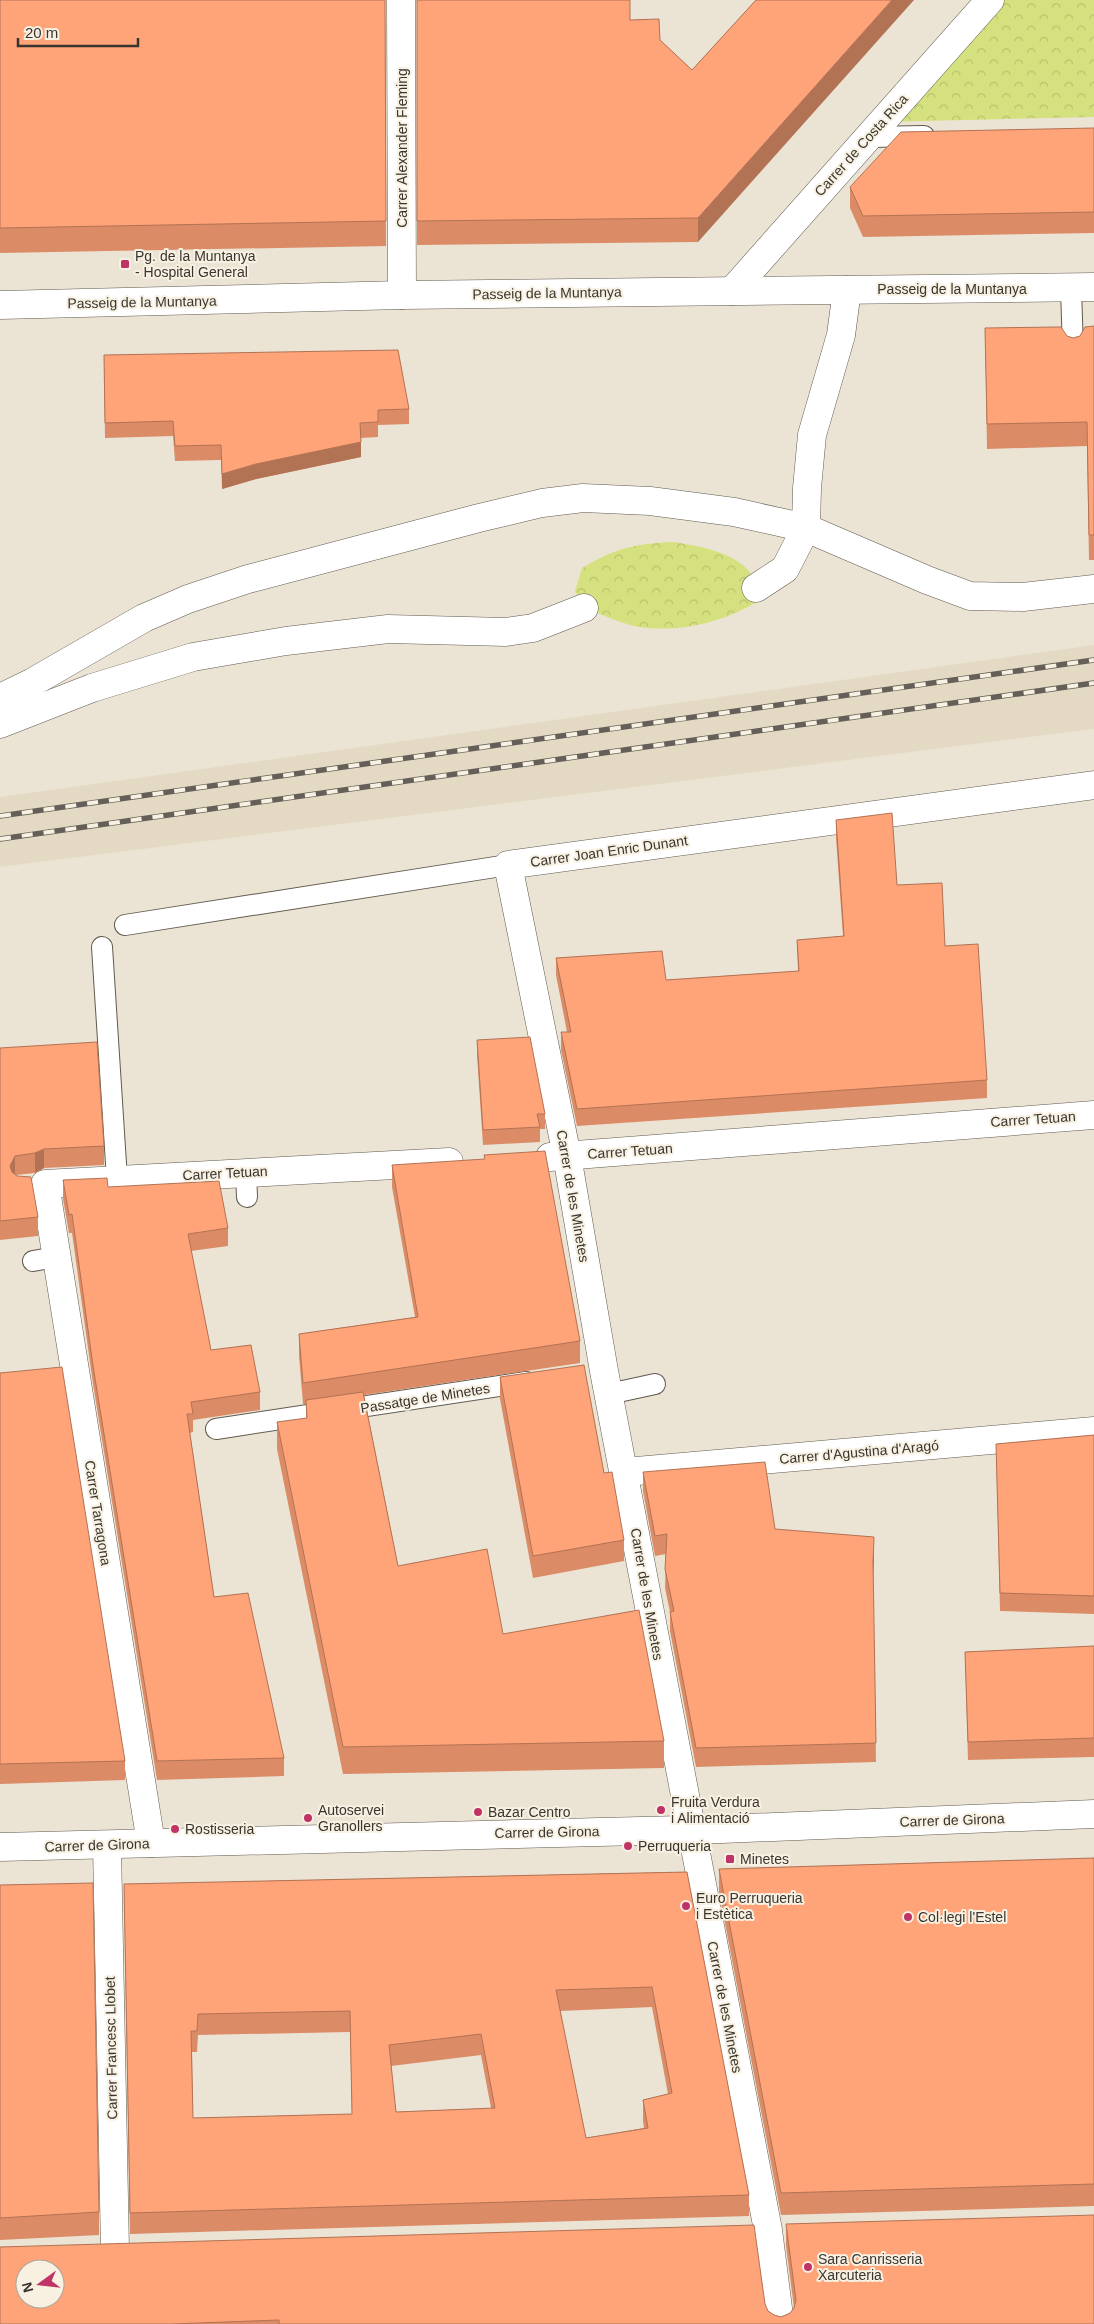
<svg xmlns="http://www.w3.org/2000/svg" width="1094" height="2324" font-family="Helvetica,sans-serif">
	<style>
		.built { fill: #e4dac4 }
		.park { fill: url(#park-crowns) }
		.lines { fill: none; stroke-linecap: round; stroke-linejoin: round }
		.lane-casing { stroke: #615a4e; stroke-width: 22 }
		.street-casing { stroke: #615a4e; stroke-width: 29 }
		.secondary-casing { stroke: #615a4e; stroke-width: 29 }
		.lane { stroke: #fff; stroke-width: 20 }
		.street { stroke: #fff; stroke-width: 28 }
		.secondary { stroke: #fff; stroke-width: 28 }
		.rail-casing { stroke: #646059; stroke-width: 5.5 }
		.rail { stroke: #f8f1e2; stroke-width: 4; stroke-dasharray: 11; stroke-linecap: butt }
		.wall { fill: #db8c67; fill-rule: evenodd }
		.shaded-wall { fill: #b27254 }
		.building { fill: #ffa378; stroke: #b27254; fill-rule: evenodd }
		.poi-dot { fill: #c03366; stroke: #f8f1e2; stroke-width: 2 }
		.labels { text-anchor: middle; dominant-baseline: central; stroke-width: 4; stroke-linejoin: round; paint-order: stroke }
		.street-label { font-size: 14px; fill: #383530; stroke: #f8f1e2 }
		.poi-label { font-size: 14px; fill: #383530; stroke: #f8f1e2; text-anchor: start }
	</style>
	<defs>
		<pattern id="park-crowns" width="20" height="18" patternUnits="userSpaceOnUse" patternTransform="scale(1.25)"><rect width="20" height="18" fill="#d5e17e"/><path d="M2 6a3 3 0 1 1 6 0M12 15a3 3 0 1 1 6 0" fill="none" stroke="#b8c26d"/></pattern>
	</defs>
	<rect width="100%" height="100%" fill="#ebe4d5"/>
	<polygon class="built" points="1094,645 1094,729 0,867 0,797"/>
	<g class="park">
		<polygon points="990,0 1094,0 1094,117 882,122"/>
		<path d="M 672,542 C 695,545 737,552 751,574 C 756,581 757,592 760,600 C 725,622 681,633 639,627 C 621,624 602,614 584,608 L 575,591 L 582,568 C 616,548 634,544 672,542 Z"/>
	</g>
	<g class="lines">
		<g class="lane-casing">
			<g id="lane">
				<polyline points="869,137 924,136"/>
				<polyline points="1071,288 1073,351"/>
				<polyline points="125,925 508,865"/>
				<polyline points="102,947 117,1179"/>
				<polyline points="246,1172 247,1197"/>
				<polyline points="33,1261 56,1257"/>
				<polyline points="609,1394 655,1384"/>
				<polyline points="216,1429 526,1382"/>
			</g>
		</g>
		<g class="street-casing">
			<g id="street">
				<polyline points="401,0 402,295"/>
				<polyline points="732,291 990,0"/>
				<polyline points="0,305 402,295 1094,287"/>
				<polyline points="756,588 785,569 806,528 807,488 812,435 841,335 847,290"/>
				<polyline points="0,698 33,682 144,618 188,599 248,579 479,518 542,503 583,498 650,501 734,512 806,528 927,580 970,596 1023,597 1094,589"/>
				<polyline points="0,724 92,688 193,657 286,641 388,629 506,632 533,628 584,608"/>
				<polyline points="550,1157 1094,1115"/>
				<polyline points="625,1472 1094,1431"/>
				<polyline points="151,1843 45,1184 449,1162"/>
				<polyline points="107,1846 115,2250"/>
				<polyline points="780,2324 768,2230 604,1371 567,1156 508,865 1094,785"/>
			</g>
		</g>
		<g class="secondary-casing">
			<polyline id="secondary" points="0,1847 722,1829 1094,1814"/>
		</g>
		<use href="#lane" class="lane"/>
		<use href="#street" class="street"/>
		<use href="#secondary" class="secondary"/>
		<g class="rail-casing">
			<g id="rail">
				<polyline points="0,816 1094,660"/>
				<polyline points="0,839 1094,683"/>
			</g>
		</g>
		<use href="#rail" class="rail"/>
	</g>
	<g class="wall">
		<polygon points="0,0 385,0 386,246 0,253"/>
		<polygon points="417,0 630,20 660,40 692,70 756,0 698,242 417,245"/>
		<polygon points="1094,128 1094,233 863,237 850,208 850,187"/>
		<polygon points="1094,326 1094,560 1089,560 1087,446 987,449 985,328 1067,336 1073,338 1080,336"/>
		<polygon points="104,355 409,409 409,424 378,425 378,437 360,438 361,457 256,479 222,489 221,460 175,461 173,436 105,438"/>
		<polygon points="836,820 897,885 945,946 987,1080 987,1098 577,1126 561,1050 561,1032 567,1032 556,975 556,958 666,980 798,971 797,940 843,936 836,838"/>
		<polygon points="477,1040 545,1114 545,1129 540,1129 540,1142 483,1145 477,1055"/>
		<polygon points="0,1048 104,1146 104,1165 44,1168 35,1173 16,1175 38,1217 38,1236 0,1240"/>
		<polygon points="392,1165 580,1341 580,1363 364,1395 398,1566 503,1634 664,1741 664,1768 343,1774 277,1449 277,1422 306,1418 306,1404 303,1404 299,1356 299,1334 415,1317 392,1187"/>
		<polygon points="63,1180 108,1187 228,1228 228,1246 191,1251 211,1350 260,1392 260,1410 193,1420 193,1432 190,1433 214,1597 284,1758 284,1776 157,1780 93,1384 72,1233 69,1233 63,1199"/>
		<polygon points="0,1373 125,1761 125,1780 0,1784"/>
		<polygon points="500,1377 604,1473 624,1540 624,1561 533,1578 500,1399"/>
		<polygon points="1094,1435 1094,1614 1000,1611 996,1444"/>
		<polygon points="643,1472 775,1529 874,1556 873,1577 876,1762 696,1767 670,1631 670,1612 665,1588 666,1554 655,1556 643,1491"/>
		<polygon points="1094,1646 1094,1757 968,1760 965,1652"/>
		<polygon points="1094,1858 1094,2206 781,2215 719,1892 719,1869"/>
		<path d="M 687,1872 L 749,2195 L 749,2216 L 130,2234 L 124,1884 ZM 652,2007 L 668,2094 L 643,2100 L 643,2121 L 644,2128 L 586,2138 L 560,2011 ZM 350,2032 L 352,2114 L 193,2118 L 192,2052 L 197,2052 L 198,2035 ZM 481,2055 L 491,2108 L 396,2112 L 391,2066 Z"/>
		<polygon points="0,1885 99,2212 99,2235 0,2240"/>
		<polygon points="786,2224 1094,2324 0,2324 765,2304 768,2311 774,2315 781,2317 790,2313 794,2308 786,2246"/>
	</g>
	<g class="shaded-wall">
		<polygon points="892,0 914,0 698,242 698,218"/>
		<polygon points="361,442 361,457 256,479 222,489 222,474 256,464"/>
		<polygon points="44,1149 44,1168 35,1173 35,1153"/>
		<polygon points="15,1156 15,1175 10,1185 10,1166"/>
		<polygon points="874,1537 874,1556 873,1582 873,1562"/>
	</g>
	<g class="building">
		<polygon points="0,0 385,0 386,221 0,228"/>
		<polygon points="417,0 630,0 630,20 659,19 660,40 692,70 756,0 892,0 698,218 417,221"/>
		<polygon points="1094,128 1094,212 863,216 850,187 901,132"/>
		<polygon points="1094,326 1094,535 1089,535 1087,422 987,424 985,328 1057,327 1061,327 1067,336 1073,338 1080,336 1085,327"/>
		<polygon points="398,350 409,409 378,410 378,422 360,423 361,442 256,464 222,474 221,445 175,446 173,421 105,423 104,355"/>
		<polygon points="892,813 897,885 942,883 945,946 978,944 987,1080 577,1109 561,1032 571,1032 556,958 662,951 666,980 799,971 797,940 844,936 836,820"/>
		<polygon points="530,1037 545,1114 537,1114 540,1127 483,1130 477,1040"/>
		<polygon points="97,1042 104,1146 44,1149 35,1153 15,1156 10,1166 12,1172 17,1176 31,1177 38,1217 0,1221 0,1048"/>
		<polygon points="545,1151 580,1341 303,1383 299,1334 418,1317 392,1165 485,1159 484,1155"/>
		<polygon points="107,1178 108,1187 219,1181 228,1228 188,1234 211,1350 251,1345 260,1392 191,1402 193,1414 187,1414 214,1597 248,1593 284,1758 157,1761 93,1366 72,1214 69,1215 63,1180"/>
		<polygon points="584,1365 604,1473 612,1472 624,1540 533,1556 500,1377"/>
		<polygon points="62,1367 125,1761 0,1764 0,1373"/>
		<polygon points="363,1392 398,1566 487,1549 503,1634 639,1610 664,1741 343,1747 277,1422 307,1418 306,1400"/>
		<polygon points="1094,1435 1094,1596 1000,1593 996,1444"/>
		<polygon points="765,1462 775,1529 874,1537 873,1562 876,1743 696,1748 670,1612 674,1611 665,1569 667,1534 655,1536 643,1472"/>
		<polygon points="1094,1646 1094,1738 968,1742 965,1652"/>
		<polygon points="1094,1858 1094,2184 781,2193 719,1869"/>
		<path d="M 687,1872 L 749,2195 L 130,2213 L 124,1884 ZM 652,1987 L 672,2093 L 643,2100 L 648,2128 L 586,2138 L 556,1990 ZM 350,2011 L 352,2114 L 193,2118 L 191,2031 L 197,2031 L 198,2014 ZM 481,2034 L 495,2108 L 396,2112 L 389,2045 Z"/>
		<polygon points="93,1883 99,2212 0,2218 0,1885"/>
		<path d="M 1094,2215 L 1094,2324 L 279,2324 L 279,2320 L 172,2324 L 0,2324 L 0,2247 L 754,2225 L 765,2304 L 768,2311 L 774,2315 L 781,2317 L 790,2313 L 794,2308 L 796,2300 L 786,2224 ZM 25,2269 L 55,2269 L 55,2299 L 25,2299 Z"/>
	</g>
	<g class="poi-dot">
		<rect x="120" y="259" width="10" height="10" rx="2.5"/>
		<circle cx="661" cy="1810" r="5"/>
		<circle cx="478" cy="1812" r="5"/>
		<circle cx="308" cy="1818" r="5"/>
		<circle cx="175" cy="1829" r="5"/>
		<circle cx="628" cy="1846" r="5"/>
		<rect x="725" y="1854" width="10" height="10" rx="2.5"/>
		<circle cx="686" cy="1906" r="5"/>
		<circle cx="908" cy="1917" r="5"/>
		<circle cx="808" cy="2267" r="5"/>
	</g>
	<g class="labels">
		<g class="street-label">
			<text transform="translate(861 145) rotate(-48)">Carrer de Costa Rica</text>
			<text transform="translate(402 148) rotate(-90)">Carrer Alexander Fleming</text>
			<text x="952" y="289">Passeig de la Muntanya</text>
			<text transform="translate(547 293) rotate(-1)">Passeig de la Muntanya</text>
			<text transform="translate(142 302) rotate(-1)">Passeig de la Muntanya</text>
			<text transform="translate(609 851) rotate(-8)">Carrer Joan Enric Dunant</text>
			<text transform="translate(1033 1119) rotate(-4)">Carrer Tetuan</text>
			<text transform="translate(630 1151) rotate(-4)">Carrer Tetuan</text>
			<text transform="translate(225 1173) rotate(-3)">Carrer Tetuan</text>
			<text transform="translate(573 1196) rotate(80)">Carrer de les Minetes</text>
			<text transform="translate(425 1398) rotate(-9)">Passatge de Minetes</text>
			<text transform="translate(859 1452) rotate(-5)">Carrer d'Agustina d'Aragó</text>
			<text transform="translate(98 1513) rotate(81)">Carrer Tarragona</text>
			<text transform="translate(647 1594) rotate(80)">Carrer de les Minetes</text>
			<text transform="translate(952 1820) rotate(-2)">Carrer de Girona</text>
			<text transform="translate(547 1832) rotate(-1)">Carrer de Girona</text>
			<text transform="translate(97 1845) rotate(-2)">Carrer de Girona</text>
			<text transform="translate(725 2007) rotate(79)">Carrer de les Minetes</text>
			<text transform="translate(111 2048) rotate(-91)">Carrer Francesc Llobet</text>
		</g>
		<g class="poi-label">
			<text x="135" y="256">Pg. de la Muntanya<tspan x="135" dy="16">- Hospital General</tspan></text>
			<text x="671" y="1802">Fruita Verdura<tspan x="671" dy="16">i Alimentació</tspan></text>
			<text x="318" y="1810">Autoservei<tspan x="318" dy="16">Granollers</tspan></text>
			<text x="488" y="1812">Bazar Centro</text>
			<text x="185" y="1829">Rostisseria</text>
			<text x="638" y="1846">Perruqueria</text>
			<text x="740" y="1859">Minetes</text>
			<text x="696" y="1898">Euro Perruqueria<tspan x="696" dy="16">i Estètica</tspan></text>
			<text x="918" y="1917">Col·legi l'Estel</text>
			<text x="818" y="2259">Sara Canrisseria<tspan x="818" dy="16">Xarcuteria</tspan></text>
		</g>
	</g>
	<g transform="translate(40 2284) rotate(255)"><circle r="24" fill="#f8f1e2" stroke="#aba69b"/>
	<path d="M0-4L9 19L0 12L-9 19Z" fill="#c03366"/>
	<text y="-8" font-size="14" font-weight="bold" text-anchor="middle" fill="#383530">N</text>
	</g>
	<path d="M18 38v8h120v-8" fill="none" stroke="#383530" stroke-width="2.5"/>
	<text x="25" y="38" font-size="15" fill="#383530" stroke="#f8f1e2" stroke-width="4" paint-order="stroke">20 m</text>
</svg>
